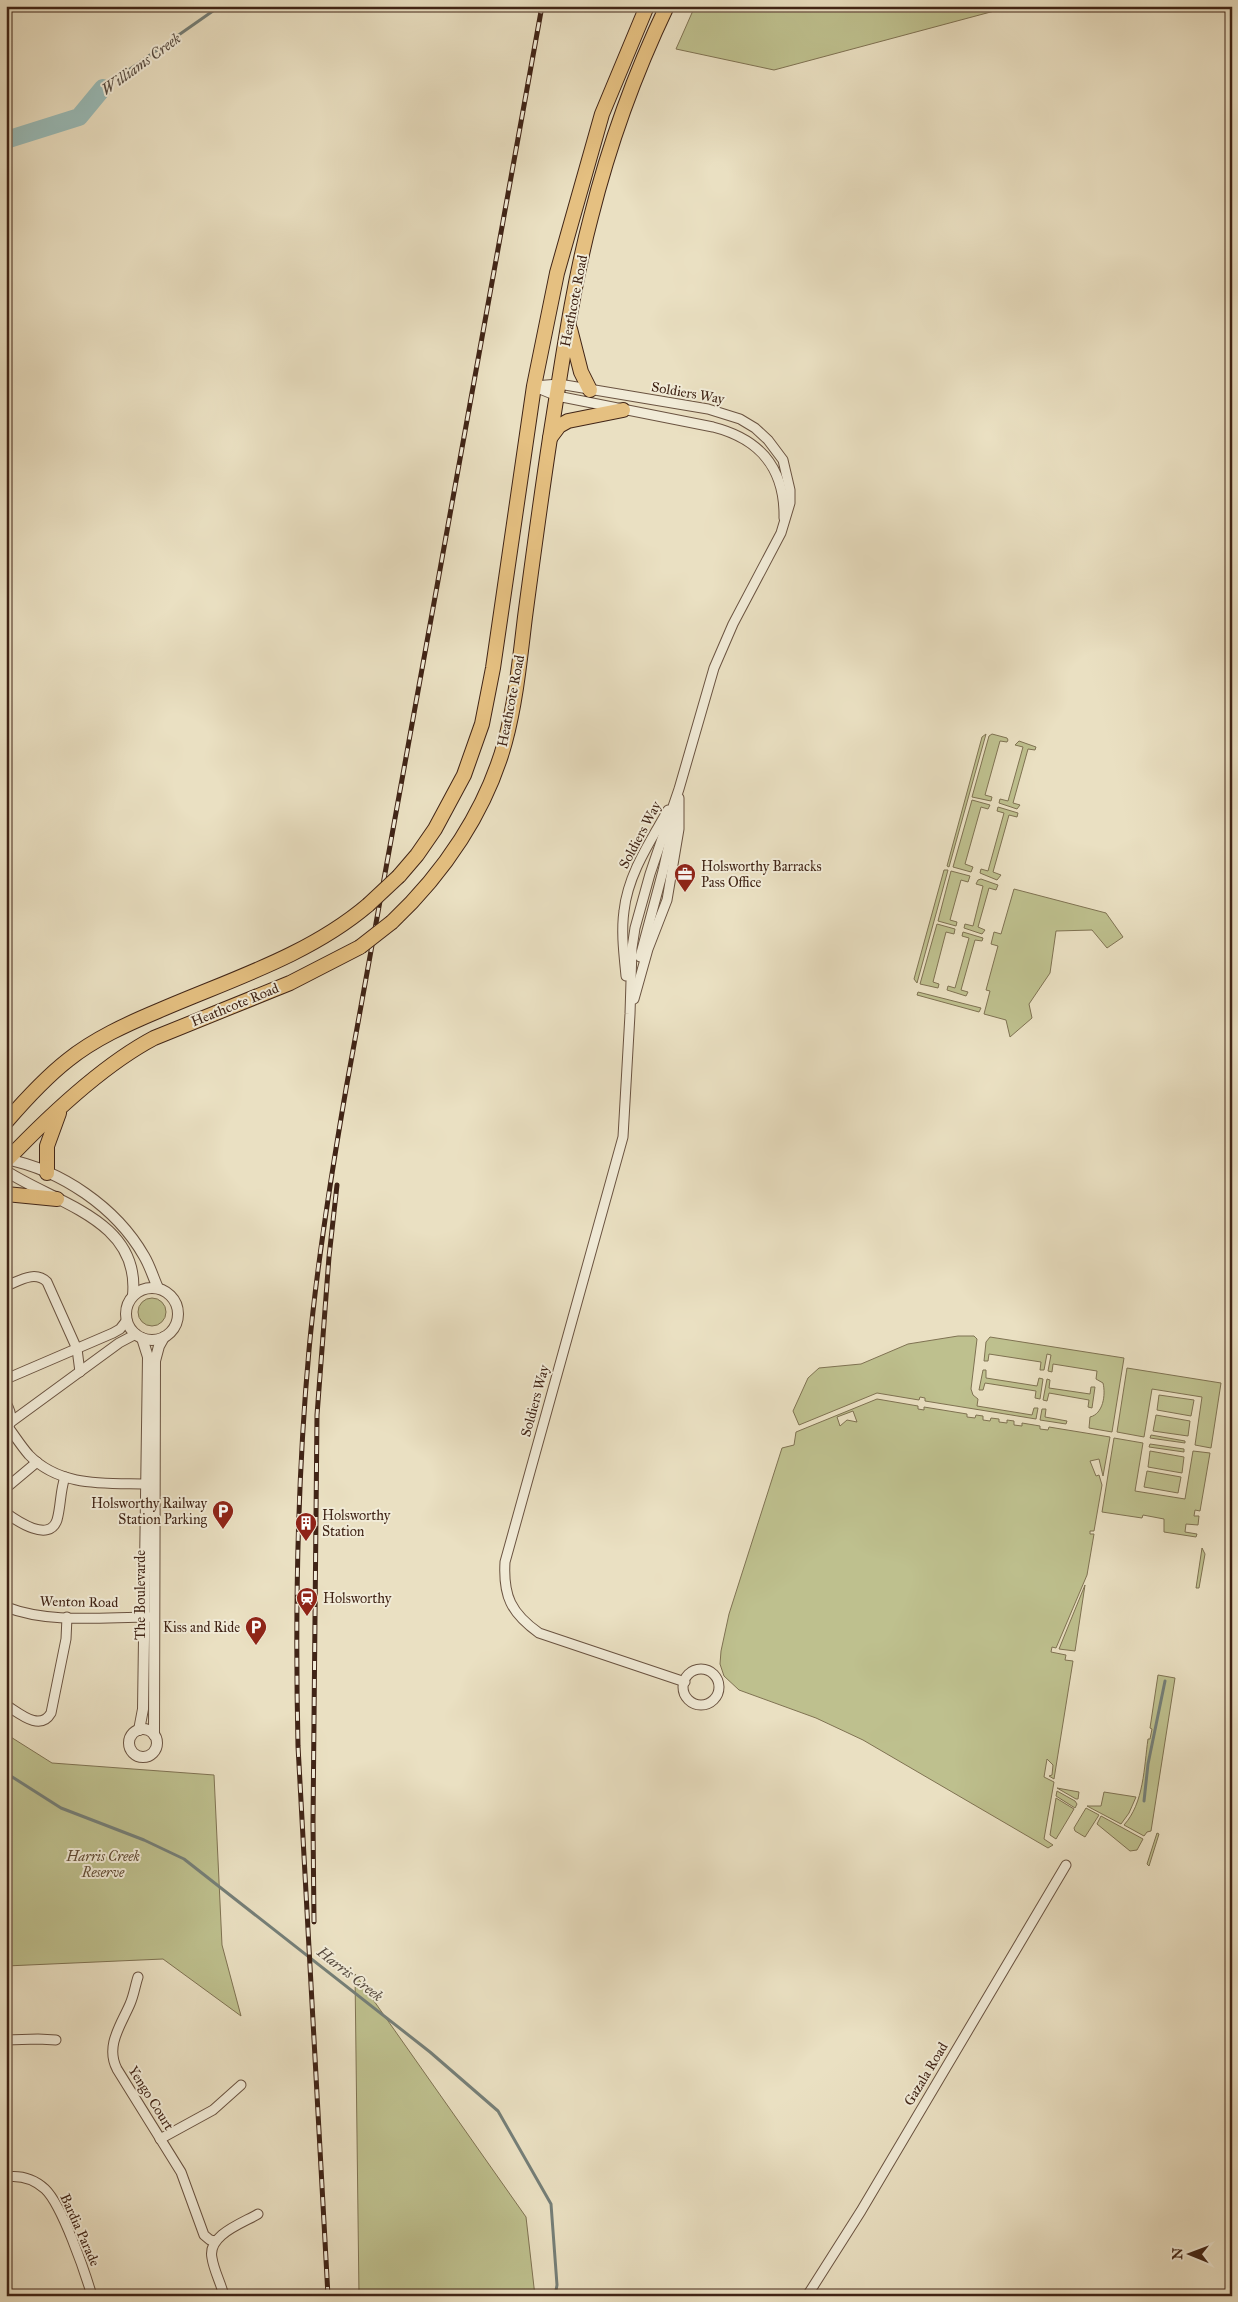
<svg xmlns="http://www.w3.org/2000/svg" width="1238" height="2302" font-family="'IM FELL Great Primer',serif">
	<style>
		.green { fill: #bec08e; stroke: #7f7252; fill-rule: evenodd }
		.lines { fill: none; stroke-linecap: round; stroke-linejoin: round }
		.stream { stroke: #757f78; stroke-width: 3 }
		.river { stroke: #99bcb9; stroke-width: 18 }
		.minor-casing { stroke: #6a5341; stroke-width: 11 }
		.tertiary-casing { stroke: #6a5341; stroke-width: 12 }
		.primary-casing { stroke: #402416; stroke-width: 16 }
		.minor { stroke: #f1ebd7; stroke-width: 9 }
		.tertiary { stroke: #f1ebd7; stroke-width: 10 }
		.primary { stroke: #e5c081; stroke-width: 14 }
		.rail-casing { stroke: #402416; stroke-width: 5 }
		.rail { stroke: #f1ebd7; stroke-width: 3; stroke-dasharray: 9; stroke-linecap: butt }
		.primary-bridge-casing { stroke: #402416; stroke-width: 16; stroke-linecap: butt }
		.primary-bridge { stroke: #e5c081; stroke-width: 14 }
		.labels { text-anchor: middle; dominant-baseline: central; stroke-width: 4; stroke-linejoin: round; paint-order: stroke }
		.street-label { font-size: 14px; fill: #402416; stroke: #f1ebd7 }
		.poi-label { font-size: 14px; fill: #402416; stroke: #f1ebd7; text-anchor: start }
		.park-label { font-size: 14px; font-style: italic; fill: #604b34; stroke: #f1ebd7 }
		.water-label { font-size: 15px; font-style: italic; fill: #564a3f; stroke: #f1ebd7 }
	</style>
	<rect width="100%" height="100%" fill="#eae0c2"/>
	<filter id="stains"><feTurbulence type="fractalNoise" baseFrequency=".004" numOctaves="4"/><feColorMatrix values="0 0 0 0 .2 0 0 0 0 .09 0 0 0 0 .02 0 0 0 .5 -.17"/></filter>
	<radialGradient id="worn" r=".72"><stop offset=".6" stop-color="#630" stop-opacity="0"/><stop offset="1" stop-color="#630" stop-opacity=".3"/></radialGradient>
	<g class="green">
		<polygon points="695,6 1013,6 774,70 676,49"/>
		<polygon points="986,734 949,867 947,866 982,737"/>
		<polygon points="992,734 1007,738 1008,740 1007,742 1000,741 985,795 992,797 991,801 972,797 989,736"/>
		<polygon points="1019,741 1036,747 1035,750 1028,749 1013,803 1020,805 1017,809 999,803 1000,799 1008,801 1023,747 1015,745"/>
		<polygon points="972,800 990,805 988,809 981,807 965,864 973,867 971,872 953,867"/>
		<polygon points="998,807 1018,813 1017,817 1009,815 993,872 1001,875 997,880 980,873 981,869 988,871 1004,813 997,811"/>
		<polygon points="944,870 948,870 917,983 914,979"/>
		<polygon points="951,871 970,876 968,882 961,880 950,920 957,922 956,926 938,921"/>
		<polygon points="981,879 998,885 996,890 989,888 978,927 985,930 982,934 964,928 965,924 973,926 983,886 976,884 978,880"/>
		<polygon points="1014,889 1106,913 1123,937 1107,948 1092,930 1056,931 1050,973 1029,1004 1032,1018 1010,1037 1006,1020 984,1014 990,991 986,990 998,946 991,944 994,932 1001,934"/>
		<polygon points="937,924 955,929 954,934 946,932 933,982 939,984 938,988 920,984"/>
		<polygon points="963,932 983,938 982,941 975,940 961,990 968,992 966,996 947,990 948,986 955,988 969,938 962,936"/>
		<polygon points="918,992 981,1008 979,1012 917,995"/>
		<circle cx="152" cy="1312" r="14"/>
		<polygon points="958,1336 974,1336 977,1339 971,1389 973,1395 978,1399 977,1406 1032,1415 1034,1408 1038,1408 1036,1419 925,1401 925,1398 920,1397 919,1400 877,1393 799,1425 793,1411 808,1378 819,1368 861,1364 908,1344"/>
		<path d="M 990,1337 L 1124,1358 L 1112,1432 L 1089,1428 L 1090,1417 C 1103,1414 1106,1395 1103,1383 L 1096,1379 L 1097,1371 L 1053,1364 L 1052,1372 L 1048,1371 L 1051,1355 L 1047,1354 L 1044,1370 L 1040,1370 L 1041,1362 L 989,1354 L 988,1361 L 984,1361 L 986,1342 Z"/>
		<polygon points="1127,1368 1221,1383 1211,1448 1195,1445 1202,1397 1152,1389 1144,1437 1117,1432"/>
		<polygon points="983,1370 986,1370 986,1378 1037,1386 1039,1378 1043,1379 1040,1399 1035,1398 1036,1391 985,1383 983,1390 979,1390"/>
		<polygon points="1047,1379 1050,1380 1049,1388 1090,1394 1091,1387 1095,1387 1092,1408 1088,1407 1089,1400 1049,1393 1047,1401 1043,1400"/>
		<polygon points="1159,1395 1194,1400 1191,1416 1157,1410"/>
		<path d="M 877,1399 L 918,1406 L 918,1409 L 924,1410 L 924,1407 L 967,1414 L 967,1417 L 975,1418 L 976,1415 L 983,1416 L 983,1420 L 990,1421 L 991,1418 L 999,1419 L 999,1422 L 1007,1423 L 1007,1420 L 1014,1421 L 1014,1425 L 1022,1426 L 1022,1423 L 1040,1426 L 1040,1429 L 1048,1430 L 1049,1427 L 1110,1437 L 1103,1476 L 1099,1459 L 1090,1461 L 1096,1476 L 1099,1475 L 1102,1485 L 1094,1531 L 1090,1531 L 1090,1534 L 1094,1534 L 1087,1575 L 1056,1648 L 1052,1647 L 1051,1652 L 1066,1655 L 1065,1660 L 1073,1661 L 1054,1779 L 1049,1776 L 1052,1775 L 1053,1765 L 1047,1759 L 1044,1777 L 1054,1782 L 1044,1839 L 1053,1845 L 1048,1848 L 863,1740 L 816,1718 L 739,1690 L 724,1676 L 720,1664 L 721,1651 L 729,1614 L 782,1448 L 794,1445 L 796,1432 ZM 853,1411 L 857,1422 L 847,1420 L 840,1426 L 837,1417 Z"/>
		<polygon points="1042,1409 1046,1409 1045,1417 1067,1421 1066,1424 1040,1420"/>
		<polygon points="1156,1415 1190,1421 1188,1436 1153,1431"/>
		<polygon points="1151,1435 1185,1441 1185,1443 1150,1438"/>
		<polygon points="1114,1438 1143,1443 1135,1491 1185,1499 1193,1451 1210,1453 1200,1511 1195,1510 1194,1516 1199,1516 1198,1525 1186,1524 1185,1532 1197,1534 1196,1537 1164,1532 1164,1519 1143,1515 1142,1518 1102,1512"/>
		<polygon points="1150,1444 1184,1449 1184,1452 1149,1447"/>
		<polygon points="1150,1451 1184,1457 1182,1473 1148,1467"/>
		<polygon points="1147,1471 1181,1477 1178,1493 1144,1487"/>
		<polygon points="1202,1548 1205,1554 1199,1588 1196,1588"/>
		<polygon points="1085,1585 1075,1651 1059,1649"/>
		<path d="M 1158,1675 L 1175,1678 L 1151,1831 L 1147,1832 L 1144,1836 L 1124,1825 C 1144,1803 1144,1767 1148,1739 L 1150,1739 L 1152,1729 L 1150,1728 Z"/>
		<polygon points="6,1734 52,1763 214,1775 222,1945 241,2016 163,1959 6,1966"/>
		<polygon points="1057,1788 1079,1792 1078,1799 1076,1799"/>
		<polygon points="1057,1791 1075,1801 1077,1804 1075,1808 1056,1796"/>
		<polygon points="1104,1792 1136,1797 1129,1813 1121,1824 1087,1806 1101,1806"/>
		<polygon points="1056,1798 1074,1809 1056,1839 1050,1835"/>
		<polygon points="1086,1808 1099,1815 1085,1837 1075,1831 1074,1828"/>
		<polygon points="1101,1816 1143,1839 1137,1850 1130,1851 1097,1824"/>
		<polygon points="1157,1833 1159,1834 1149,1866 1147,1864"/>
		<polygon points="355,1974 526,2217 535,2296 359,2296"/>
	</g>
	<g class="lines">
		<g class="stream">
			<polyline points="103,88 220,6"/>
			<polyline points="6,1773 61,1808 144,1840 184,1859 430,2052 498,2111 551,2204 557,2285 555,2296"/>
			<polyline points="1144,1801 1148,1764 1165,1681"/>
		</g>
		<polyline class="river" points="6,140 79,117 103,88"/>
		<g class="minor-casing">
			<g id="minor">
				<path d="M 534,386 L 559,384 L 708,409 L 740,419 L 755,428 L 768,440 L 783,460 L 790,490 L 790,503 L 781,533 L 733,624 L 714,668 L 679,789 L 650,874 L 635,928 L 632,948 L 630,1014 L 623,1137 L 505,1562 C 503,1596 511,1613 539,1633 L 685,1682"/>
				<path d="M 535,387 L 557,396 L 713,427 C 760,439 785,468 784,518"/>
				<polyline points="640,957 663,871 675,817"/>
				<path d="M 626,976 C 624,955 621,932 624,911 C 628,874 650,842 668,810"/>
				<polyline points="634,999 648,949 667,900 679,829 679,798"/>
				<path d="M 6,1286 C 19,1281 35,1270 47,1282 L 77,1349 L 80,1372"/>
				<polyline points="6,1379 113,1333 120,1329 127,1320"/>
				<path d="M 6,1403 C 10,1410 13,1419 9,1426"/>
				<polyline points="11,1422 119,1343 136,1334"/>
				<path d="M 8,1427 C 15,1436 21,1446 29,1455 C 60,1487 104,1483 145,1484"/>
				<polyline points="6,1488 37,1462"/>
				<path d="M 6,1513 C 17,1521 49,1543 57,1520 C 61,1506 60,1491 65,1477"/>
				<path d="M 6,1607 C 50,1624 103,1617 150,1617"/>
				<circle cx="701" cy="1687" r="18"/>
				<path d="M 6,1705 C 19,1713 40,1732 51,1713 L 66,1639 L 67,1617"/>
				<path d="M 138,1977 C 135,1986 134,1995 130,2004 C 121,2025 105,2046 117,2069 L 181,2172 L 204,2235 L 210,2240 L 215,2241"/>
				<polyline points="6,2040 38,2039 56,2040"/>
				<polyline points="160,2139 213,2110 241,2085"/>
				<path d="M 6,2177 C 21,2175 34,2179 45,2189 C 62,2205 85,2272 92,2296"/>
				<path d="M 224,2296 C 221,2283 214,2271 212,2258 C 207,2235 243,2223 258,2214"/>
				<polyline points="807,2296 861,2211 1066,1865"/>
			</g>
		</g>
		<g class="tertiary-casing">
			<g id="tertiary">
				<path d="M 6,1159 C 61,1170 116,1207 144,1256 C 150,1266 153,1277 158,1288"/>
				<path d="M 6,1171 C 57,1204 140,1220 133,1295"/>
				<circle cx="152" cy="1314" r="26"/>
				<circle cx="143" cy="1743" r="14"/>
				<polyline points="139,1730 143,1709 148,1357 142,1338"/>
				<polyline points="154,1735 155,1361 159,1346 164,1337"/>
			</g>
		</g>
		<g class="primary-casing">
			<g id="primary">
				<polyline points="570,329 581,372 590,390"/>
				<polyline points="550,438 559,426 568,421 623,410"/>
				<polyline points="399,876 417,855 435,829 464,775 482,724 493,668 534,386 557,273 602,114 647,6"/>
				<path d="M 392,922 C 444,873 486,811 505,742 C 516,701 520,658 525,617 C 533,557 541,497 550,438 C 562,364 572,289 591,217 C 609,145 635,73 667,6"/>
				<path d="M 6,1122 C 25,1100 45,1078 68,1060 C 94,1039 127,1024 158,1011 C 229,980 308,956 368,905"/>
				<path d="M 6,1161 C 46,1119 103,1065 154,1038 L 290,983 L 360,947"/>
				<polyline points="47,1173 47,1146 59,1113"/>
				<polyline points="6,1194 57,1199"/>
			</g>
		</g>
		<use href="#minor" class="minor"/>
		<use href="#tertiary" class="tertiary"/>
		<use href="#primary" class="primary"/>
		<g class="rail-casing">
			<g id="rail">
				<polyline points="314,1922 313,1823 317,1415 329,1257 337,1185"/>
				<path d="M 328,2296 L 298,1746 C 295,1614 297,1482 309,1350 C 317,1263 331,1176 346,1089 L 542,6"/>
			</g>
		</g>
		<use href="#rail" class="rail"/>
		<g class="primary-bridge-casing">
			<g id="primary-bridge">
				<polyline points="368,905 399,876"/>
				<polyline points="360,947 392,922"/>
			</g>
		</g>
		<use href="#primary-bridge" class="primary-bridge"/>
	</g>
	<defs>
		<g id="office-pin" transform="scale(1.125)"><path d="M0 17L-7.5 6A9.5 9.5 0 1 1 7.5 6Z" fill="#8f2418" stroke="#f1ebd7"/><path d="M-6-3h4V-5.5h4V-3h4V5H-6ZM-1-4.5V-3h2v-1.5ZM-6 0V1H6V0Z" fill="#fff"/></g>
		<g id="parking-pin" transform="scale(1.125)"><path d="M0 17L-7.5 6A9.5 9.5 0 1 1 7.5 6Z" fill="#8f2418" stroke="#f1ebd7"/><path d="M-3.5-5.5H1a3.5 3.5 0 0 1 0 7H-1V5.5H-3.5ZM-1-3.4V-.6H.8a1.4 1.4 0 0 0 0-2.8Z" fill="#fff"/></g>
		<g id="building-pin" transform="scale(1.125)"><path d="M0 17L-7.5 6A9.5 9.5 0 1 1 7.5 6Z" fill="#8f2418" stroke="#f1ebd7"/><path d="M-4-6H4V6H1V3H-1V6H-4ZM-2.5-4.3h1.7v1.8h-1.7ZM.8-4.3h1.7v1.8H.8ZM-2.5-1h1.7V.8h-1.7ZM.8-1h1.7V.8H.8Z" fill="#fff"/></g>
		<g id="station-pin" transform="scale(1.125)"><path d="M0 17L-7.5 6A9.5 9.5 0 1 1 7.5 6Z" fill="#8f2418" stroke="#f1ebd7"/><path d="M-3-6H3Q5-6 5-4V2Q5 4 3 4L4.5 6H3L1.5 4h-3L-3 6H-4.5L-3 4Q-5 4-5 2V-4Q-5-6-3-6ZM-3.5-4v3h7v-3ZM-3.5 1v1.5H-2V1ZM2 1v1.5H3.5V1Z" fill="#fff"/></g>
	</defs>
	<g fill-rule="evenodd">
		<use href="#office-pin" x="685" y="874"/>
		<use href="#parking-pin" x="223" y="1511"/>
		<use href="#building-pin" x="306" y="1523"/>
		<use href="#station-pin" x="307" y="1598"/>
		<use href="#parking-pin" x="256" y="1627"/>
	</g>
	<g class="labels">
		<g class="street-label">
			<text transform="translate(574 301) rotate(-79)">Heathcote Road</text>
			<text transform="translate(688 393) rotate(10)">Soldiers Way</text>
			<text transform="translate(511 701) rotate(-79)">Heathcote Road</text>
			<text transform="translate(640 835) rotate(-62)">Soldiers Way</text>
			<text transform="translate(235 1005) rotate(-22)">Heathcote Road</text>
			<text transform="translate(535 1401) rotate(-75)">Soldiers Way</text>
			<text transform="translate(140 1595) rotate(-90)">The Boulevarde</text>
			<text transform="translate(79 1602) rotate(1)">Wenton Road</text>
			<text transform="translate(926 2074) rotate(-59)">Gazala Road</text>
			<text transform="translate(151 2098) rotate(58)">Yengo Court</text>
			<text transform="translate(80 2230) rotate(66)">Bardia Parade</text>
		</g>
		<g class="poi-label">
			<text x="701" y="866">Holsworthy Barracks<tspan x="701" dy="16">Pass Office</tspan></text>
			<text x="207" y="1503" text-anchor="end">Holsworthy Railway<tspan x="207" dy="16">Station Parking</tspan></text>
			<text x="322" y="1515">Holsworthy<tspan x="322" dy="16">Station</tspan></text>
			<text x="323" y="1598">Holsworthy</text>
			<text x="240" y="1627" text-anchor="end">Kiss and Ride</text>
		</g>
		<g class="park-label">
			<text x="103" y="1856">Harris Creek<tspan x="103" dy="16">Reserve</tspan></text>
		</g>
		<g class="water-label">
			<text transform="translate(141 64) rotate(-36)">Williams Creek</text>
			<text transform="translate(350 1974) rotate(38)">Harris Creek</text>
		</g>
	</g>
	<rect width="1238" height="2302" fill="none" stroke="#eae0c2" stroke-width="25"/>
	<rect x="8" y="8" width="1223" height="2287" fill="none" stroke="#402416" stroke-width="2.5"/>
	<rect x="12" y="12" width="1213" height="2277" fill="none" stroke="#402416"/>
	<g transform="translate(1190 2254) rotate(271)" stroke="#f1ebd7" stroke-width="4" paint-order="stroke">
	<path d="M0-4L9 19L0 12L-9 19Z" fill="#402416"/>
	<text y="-8" font-size="14" font-weight="bold" text-anchor="middle" fill="#402416">N</text>
	</g>
	<rect width="100%" height="100%" filter="url(#stains)"/>
	<rect width="100%" height="100%" fill="url(#worn)"/>
</svg>
